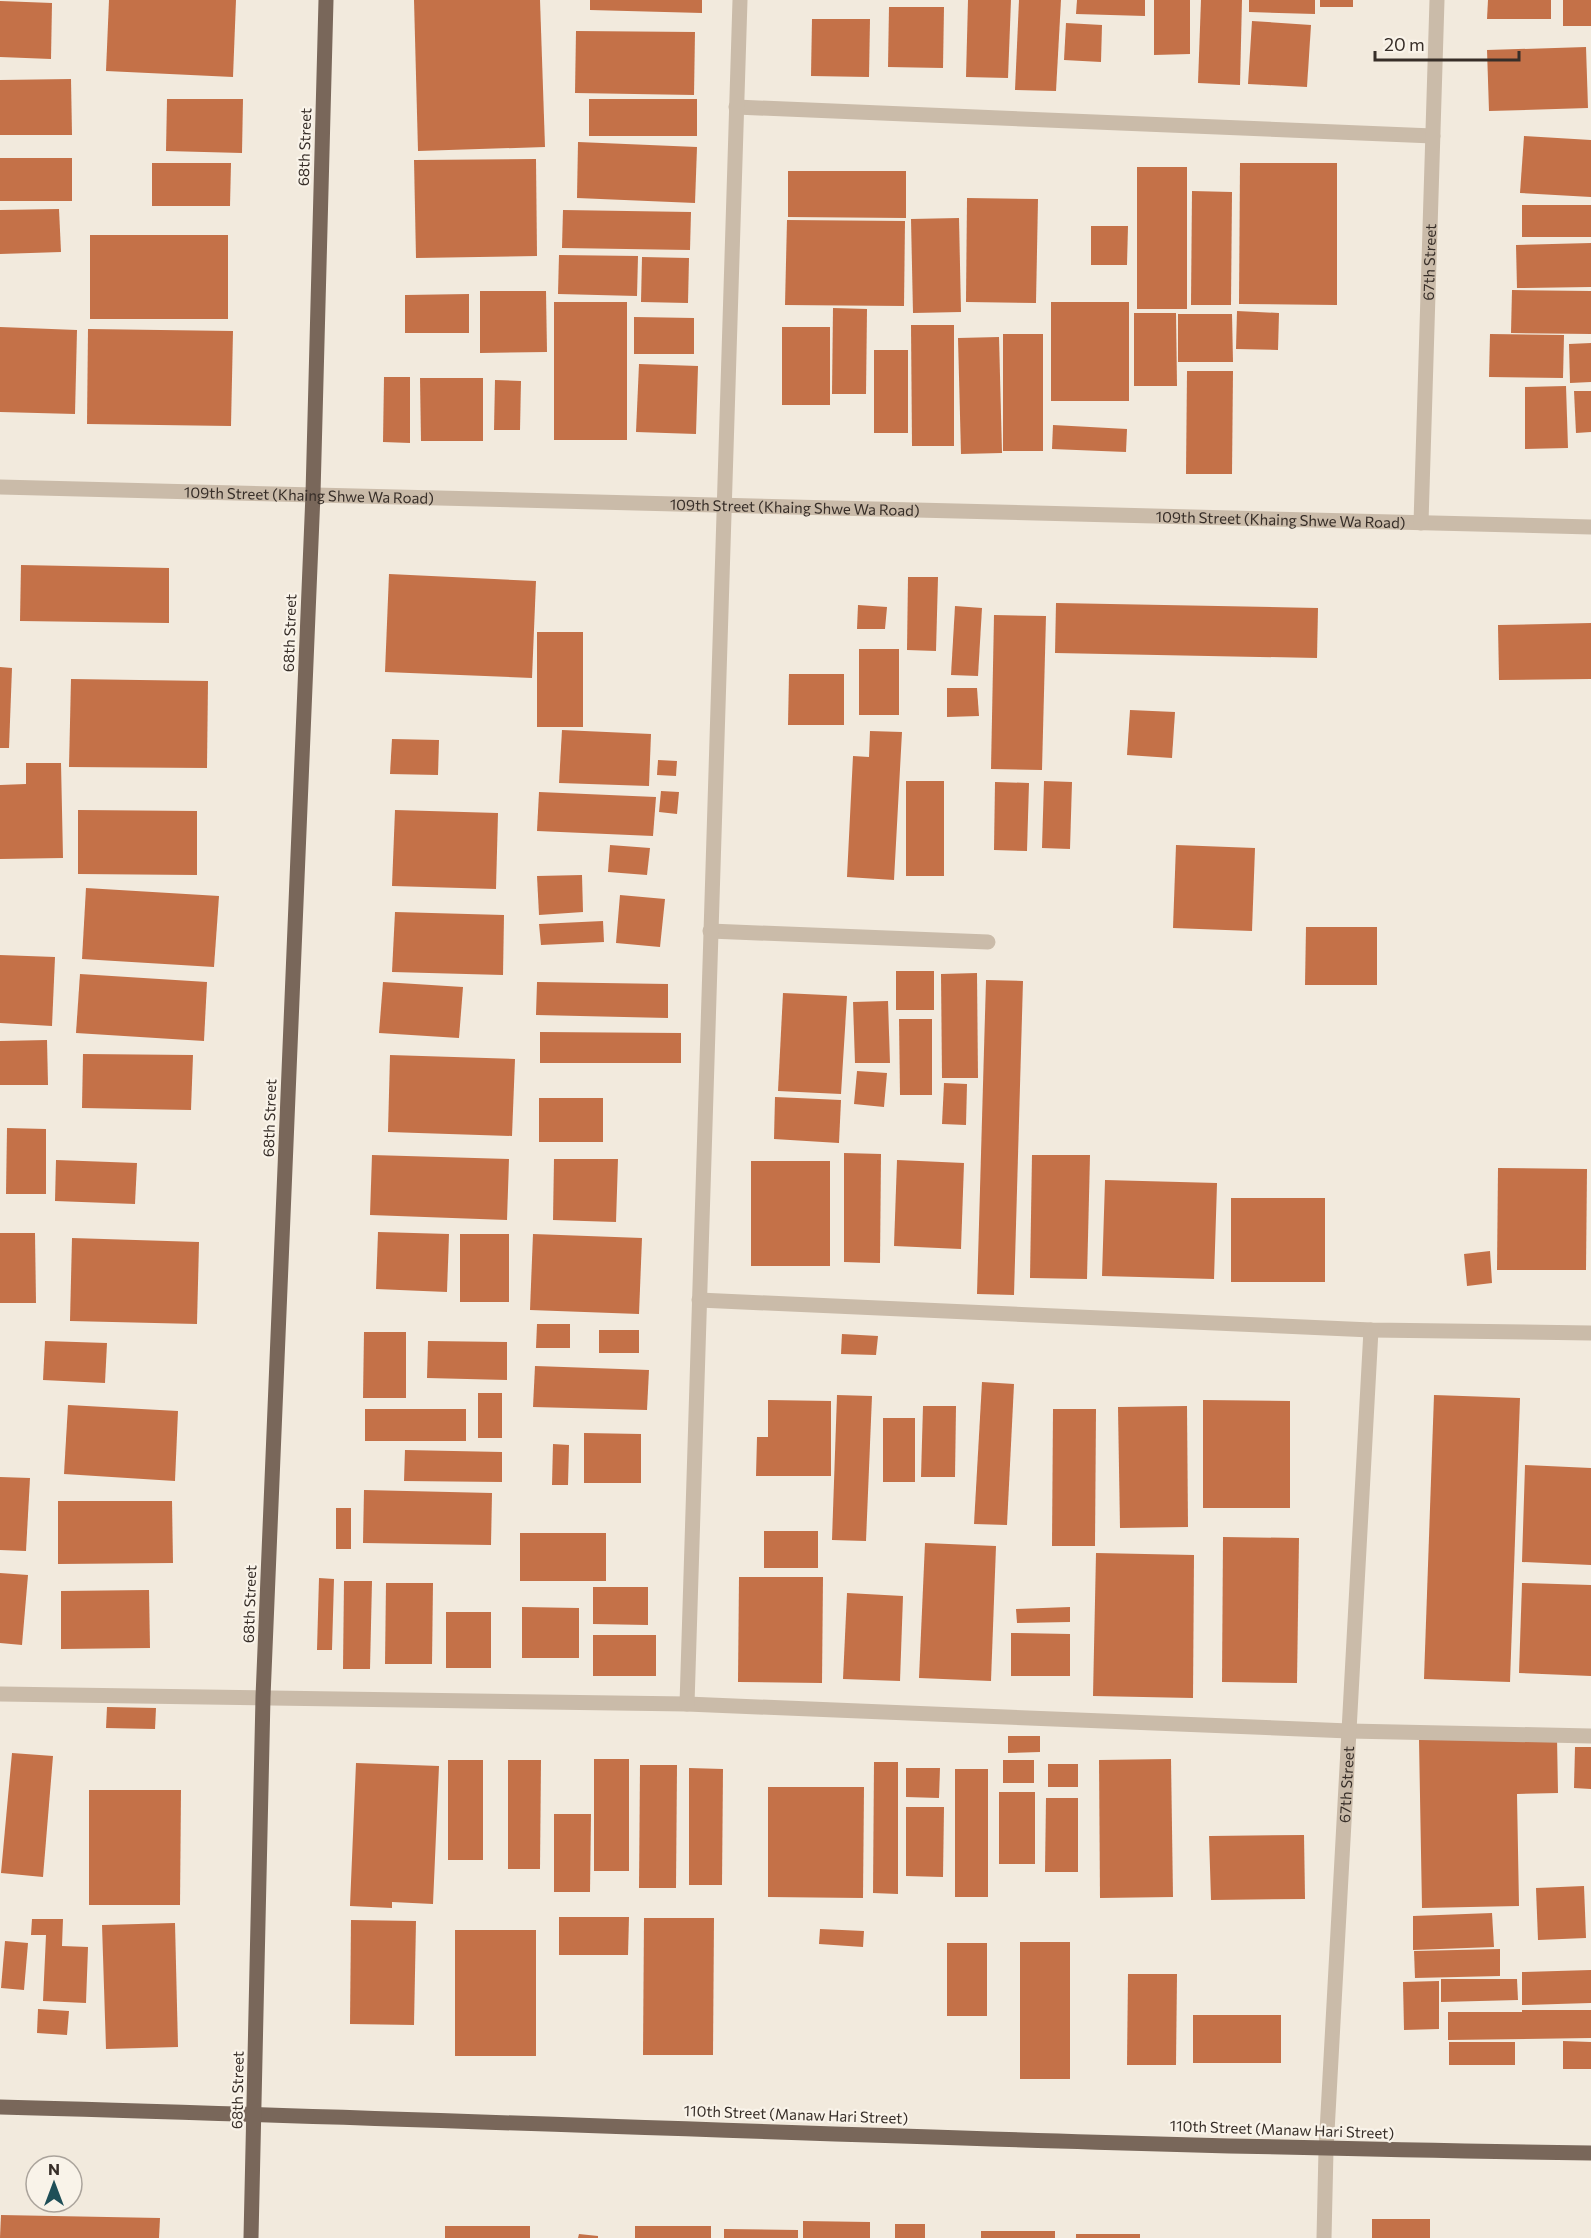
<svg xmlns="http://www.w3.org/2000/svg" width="1591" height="2238" font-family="Commissioner,sans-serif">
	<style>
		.building { fill: #c47148 }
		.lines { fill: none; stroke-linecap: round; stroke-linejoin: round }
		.minor { stroke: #cabba9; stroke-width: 15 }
		.major { stroke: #79675a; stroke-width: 15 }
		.labels { text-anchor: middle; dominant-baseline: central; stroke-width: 4.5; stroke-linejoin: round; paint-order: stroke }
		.street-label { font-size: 15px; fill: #372e28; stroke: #f9f3e9 }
	</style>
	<rect width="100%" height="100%" fill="#f2eadd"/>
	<g class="building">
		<polygon points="109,0 236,0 233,77 106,71"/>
		<polygon points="414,0 540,0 545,147 418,151"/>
		<polygon points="590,0 702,0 702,13 590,10"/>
		<polygon points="968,0 1011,0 1008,78 966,77"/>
		<polygon points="1019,0 1061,0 1056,91 1015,90"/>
		<polygon points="1077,0 1145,0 1145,16 1076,14"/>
		<polygon points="1154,0 1190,0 1190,54 1154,55"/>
		<polygon points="1201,0 1242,0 1240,85 1198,83"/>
		<polygon points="1249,0 1315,0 1315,14 1249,12"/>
		<rect x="1320" y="0" width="33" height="7"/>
		<polygon points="1488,0 1551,0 1551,19 1487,19"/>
		<rect x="1563" y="0" width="28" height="26"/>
		<polygon points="0,1 52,3 51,59 0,57"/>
		<polygon points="889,7 944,7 943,68 888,67"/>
		<polygon points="812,19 870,19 869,77 811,76"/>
		<polygon points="1252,21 1311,25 1307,87 1248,84"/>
		<polygon points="1066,23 1102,25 1101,62 1064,60"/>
		<polygon points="576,31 695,32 694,95 575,93"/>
		<polygon points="1586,47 1588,108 1489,111 1487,50"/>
		<polygon points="71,79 72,135 0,135 0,80"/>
		<polygon points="167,99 243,99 242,153 166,151"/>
		<rect x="589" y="99" width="108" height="37"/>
		<polygon points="1524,136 1591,140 1591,197 1520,193"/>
		<polygon points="578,142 697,147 695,203 577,198"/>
		<rect x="0" y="158" width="72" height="43"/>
		<polygon points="536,159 537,256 416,258 414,160"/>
		<polygon points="152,163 231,163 230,206 152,206"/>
		<polygon points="1240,163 1337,163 1337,305 1239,304"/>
		<rect x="1137" y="167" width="50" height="142"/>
		<polygon points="788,171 906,171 906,218 788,217"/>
		<polygon points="1192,191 1232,192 1231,305 1191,305"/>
		<polygon points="967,198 1038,199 1036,303 966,302"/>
		<rect x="1522" y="205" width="69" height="32"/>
		<polygon points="59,209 61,252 0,254 0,210"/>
		<polygon points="563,210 691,212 690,250 562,248"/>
		<polygon points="959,218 961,312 913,313 911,219"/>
		<polygon points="787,220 905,221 904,306 785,305"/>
		<polygon points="1091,226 1128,226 1127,265 1091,265"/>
		<rect x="90" y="235" width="138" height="84"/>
		<polygon points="1591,243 1591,287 1517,288 1516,245"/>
		<polygon points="559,255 638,256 637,296 558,294"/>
		<polygon points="642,257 689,258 688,303 641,302"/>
		<polygon points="1512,290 1591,291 1591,334 1511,333"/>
		<polygon points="480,291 546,291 547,352 480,353"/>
		<polygon points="469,294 469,333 405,333 405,295"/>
		<rect x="554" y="302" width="73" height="138"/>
		<rect x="1051" y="302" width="78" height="99"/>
		<polygon points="833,308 867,309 866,394 832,394"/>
		<polygon points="1237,311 1279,313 1278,350 1236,349"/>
		<polygon points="1134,313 1176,313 1177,386 1134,386"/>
		<polygon points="1178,314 1232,314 1233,362 1178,362"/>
		<polygon points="634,317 694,318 694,354 634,354"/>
		<polygon points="911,325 954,325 954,446 912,446"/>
		<polygon points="0,327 77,330 75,414 0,412"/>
		<rect x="782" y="327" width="48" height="78"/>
		<polygon points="88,329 233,331 231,426 87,424"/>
		<rect x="1003" y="334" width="40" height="117"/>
		<polygon points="1490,334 1564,335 1563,378 1489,377"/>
		<polygon points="999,337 1002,453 961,454 958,338"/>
		<polygon points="1591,343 1591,382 1570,383 1569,344"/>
		<rect x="874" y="350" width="34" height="83"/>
		<polygon points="639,364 698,366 696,434 636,432"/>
		<polygon points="1187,371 1233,371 1232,474 1186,474"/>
		<polygon points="384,377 410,377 410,443 383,442"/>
		<polygon points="420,378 483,378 483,441 421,441"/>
		<polygon points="495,380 521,381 520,430 494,430"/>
		<polygon points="1566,386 1568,448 1525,449 1525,387"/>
		<polygon points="1574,391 1591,391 1591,432 1576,433"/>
		<polygon points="1053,425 1127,429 1126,452 1052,449"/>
		<polygon points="21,565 169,568 169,623 20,621"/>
		<polygon points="389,574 536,581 532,678 385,672"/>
		<polygon points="908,577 938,577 936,651 907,650"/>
		<polygon points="1056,603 1318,608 1317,658 1055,653"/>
		<polygon points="858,605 887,607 885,629 857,629"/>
		<polygon points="955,606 982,608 978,676 951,675"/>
		<polygon points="994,615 1046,616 1042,770 991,769"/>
		<polygon points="1591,623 1591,679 1499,680 1498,625"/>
		<rect x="537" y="632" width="46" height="95"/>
		<rect x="859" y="649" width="40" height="66"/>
		<polygon points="0,667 12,668 9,748 0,748"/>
		<polygon points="789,674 844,674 844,725 788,725"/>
		<polygon points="71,679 208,681 207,768 69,767"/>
		<polygon points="947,688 977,688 979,716 947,717"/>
		<polygon points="1130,710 1175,712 1172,758 1127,755"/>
		<polygon points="562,730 651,734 649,786 559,783"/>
		<polygon points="870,731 902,732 894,880 847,877 853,756 869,757"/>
		<polygon points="392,739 439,740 438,775 390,774"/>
		<polygon points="658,760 677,761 676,776 657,775"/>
		<polygon points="26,763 61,763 63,858 0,859 0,785 26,784"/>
		<rect x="906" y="781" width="38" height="95"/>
		<polygon points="1044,781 1072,782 1070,849 1042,848"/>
		<polygon points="995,782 1029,783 1027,851 994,850"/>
		<polygon points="661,791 679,792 677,814 659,812"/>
		<polygon points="539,792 656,797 653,836 537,831"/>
		<polygon points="78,810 197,811 197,875 78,874"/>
		<polygon points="395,810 498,813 496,889 392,886"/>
		<polygon points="610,845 650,848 647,875 608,872"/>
		<polygon points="1176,845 1255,848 1252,931 1173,928"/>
		<polygon points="582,875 583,912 539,915 537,876"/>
		<polygon points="86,888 219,896 214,967 82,959"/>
		<polygon points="620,895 665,899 660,947 616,943"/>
		<polygon points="395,912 504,915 503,975 392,972"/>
		<polygon points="603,921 604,942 541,945 539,924"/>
		<polygon points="1306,927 1377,927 1377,985 1305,985"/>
		<polygon points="0,955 55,957 52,1026 0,1023"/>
		<rect x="896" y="971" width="38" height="39"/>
		<polygon points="977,973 978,1078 942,1078 941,974"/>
		<polygon points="80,974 207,982 204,1041 76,1033"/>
		<polygon points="986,980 1023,981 1014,1295 977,1294"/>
		<polygon points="383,982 463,987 459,1038 379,1033"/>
		<polygon points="537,982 668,984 668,1018 536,1015"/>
		<polygon points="783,993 847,996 841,1094 778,1091"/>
		<polygon points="888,1001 890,1063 855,1063 853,1002"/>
		<polygon points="899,1019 932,1019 932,1095 900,1095"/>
		<polygon points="540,1032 681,1033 681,1063 540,1063"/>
		<polygon points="47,1040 48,1085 0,1085 0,1041"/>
		<polygon points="83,1054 193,1055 191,1110 82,1108"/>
		<polygon points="390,1055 515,1059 512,1136 388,1132"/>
		<polygon points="857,1071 887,1073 884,1107 854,1104"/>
		<polygon points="944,1083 967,1084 966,1125 942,1124"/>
		<polygon points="775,1097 841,1100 839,1143 774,1139"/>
		<rect x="539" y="1098" width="64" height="44"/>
		<polygon points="7,1128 46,1129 46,1194 6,1194"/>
		<polygon points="844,1153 881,1154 880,1263 844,1262"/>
		<polygon points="372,1155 509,1159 507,1220 370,1215"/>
		<polygon points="1032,1155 1090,1155 1087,1279 1030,1278"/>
		<polygon points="554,1159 618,1159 616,1222 553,1220"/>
		<polygon points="56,1160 137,1163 135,1204 55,1201"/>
		<polygon points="897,1160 964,1163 961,1249 894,1246"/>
		<rect x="751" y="1161" width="79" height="105"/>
		<polygon points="1498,1168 1587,1169 1586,1270 1497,1270"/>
		<polygon points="1105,1180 1217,1183 1214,1279 1102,1276"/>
		<rect x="1231" y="1198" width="94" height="84"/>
		<polygon points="378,1232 449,1234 447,1292 376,1289"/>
		<polygon points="0,1233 35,1233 36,1303 0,1303"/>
		<rect x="460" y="1234" width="49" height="68"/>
		<polygon points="533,1234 642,1238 639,1314 530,1310"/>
		<polygon points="72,1238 199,1242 197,1324 70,1321"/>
		<polygon points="1490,1251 1492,1283 1467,1286 1464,1254"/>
		<polygon points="537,1324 570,1324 570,1348 536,1348"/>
		<rect x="599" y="1330" width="40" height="23"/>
		<polygon points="364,1332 406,1332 406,1398 363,1398"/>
		<polygon points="842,1334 878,1336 876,1355 841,1354"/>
		<polygon points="45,1341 107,1343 105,1383 43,1380"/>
		<polygon points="428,1341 507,1342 507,1380 427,1378"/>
		<polygon points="535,1366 649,1370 647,1410 533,1407"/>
		<polygon points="982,1382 1014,1384 1007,1525 974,1524"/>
		<rect x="478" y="1393" width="24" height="45"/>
		<polygon points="837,1395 872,1396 866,1541 832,1540"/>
		<polygon points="1434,1395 1520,1398 1510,1682 1424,1679"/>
		<polygon points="768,1400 831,1401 831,1476 756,1476 757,1437 768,1437"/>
		<polygon points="1203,1400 1290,1401 1290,1508 1203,1508"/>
		<polygon points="68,1405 178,1411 175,1481 64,1474"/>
		<polygon points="923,1406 956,1406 955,1477 921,1477"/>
		<polygon points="1187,1406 1188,1527 1120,1528 1118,1407"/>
		<rect x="365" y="1409" width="101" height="32"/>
		<polygon points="1053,1409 1096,1409 1095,1546 1052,1546"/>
		<rect x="883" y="1418" width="32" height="64"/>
		<polygon points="584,1433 641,1434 641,1483 584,1483"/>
		<polygon points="553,1444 569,1445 568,1485 552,1485"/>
		<polygon points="405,1450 502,1452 502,1482 404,1481"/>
		<polygon points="1525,1465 1591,1468 1591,1565 1522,1562"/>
		<polygon points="0,1477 30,1478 26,1551 0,1550"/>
		<polygon points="364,1490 492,1493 491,1545 363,1543"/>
		<polygon points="58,1501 172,1501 173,1563 58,1564"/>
		<rect x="336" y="1508" width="15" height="41"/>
		<rect x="764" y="1531" width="54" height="37"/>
		<rect x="520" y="1533" width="86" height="48"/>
		<polygon points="1223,1537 1299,1538 1297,1683 1222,1682"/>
		<polygon points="925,1543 996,1546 991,1681 919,1678"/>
		<polygon points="1096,1553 1194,1555 1193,1698 1093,1696"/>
		<polygon points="0,1573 28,1575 22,1645 0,1643"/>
		<polygon points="739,1577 823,1577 822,1683 738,1682"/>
		<polygon points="319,1578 334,1579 332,1650 317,1650"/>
		<polygon points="344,1581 372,1581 370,1669 343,1669"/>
		<polygon points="386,1583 433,1583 432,1664 385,1664"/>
		<polygon points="1522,1583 1591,1585 1591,1676 1519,1673"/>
		<polygon points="593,1587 648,1587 648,1625 593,1624"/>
		<polygon points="149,1590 150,1648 61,1649 61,1591"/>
		<polygon points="847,1593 903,1596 900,1681 843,1679"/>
		<polygon points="522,1607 579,1608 579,1658 522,1658"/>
		<polygon points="1070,1607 1070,1622 1017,1623 1016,1609"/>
		<rect x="446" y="1612" width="45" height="56"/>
		<polygon points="1011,1633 1070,1634 1070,1676 1011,1676"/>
		<rect x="593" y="1635" width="63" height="41"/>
		<polygon points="107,1707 156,1708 155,1729 106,1728"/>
		<polygon points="1008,1736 1040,1736 1040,1752 1008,1753"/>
		<polygon points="1557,1737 1558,1793 1517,1794 1519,1906 1422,1908 1419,1740"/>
		<polygon points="1575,1747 1591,1747 1591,1789 1574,1788"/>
		<polygon points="12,1753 53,1756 43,1877 1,1873"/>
		<rect x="594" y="1759" width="35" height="112"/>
		<polygon points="1171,1759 1173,1897 1100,1898 1099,1760"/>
		<rect x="448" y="1760" width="35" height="100"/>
		<polygon points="508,1760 541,1760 540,1869 508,1869"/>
		<rect x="1003" y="1760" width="31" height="23"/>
		<polygon points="874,1762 898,1762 898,1894 873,1893"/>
		<polygon points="356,1763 439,1766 433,1904 392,1902 392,1908 350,1906"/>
		<rect x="1048" y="1764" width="30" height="23"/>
		<polygon points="640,1765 677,1765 676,1888 639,1888"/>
		<polygon points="689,1768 723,1769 722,1885 689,1885"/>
		<polygon points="906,1768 940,1768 939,1798 906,1797"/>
		<rect x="955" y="1769" width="33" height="128"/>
		<polygon points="768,1787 864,1787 863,1898 768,1897"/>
		<polygon points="89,1790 181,1790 180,1905 89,1905"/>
		<rect x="999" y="1792" width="36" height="72"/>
		<polygon points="1046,1798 1078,1798 1078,1872 1045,1872"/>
		<polygon points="906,1807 944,1807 943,1877 906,1876"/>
		<polygon points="554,1814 591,1814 590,1892 554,1892"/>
		<polygon points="1304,1835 1305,1899 1211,1900 1209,1836"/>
		<polygon points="1584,1886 1586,1938 1538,1940 1536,1888"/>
		<polygon points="1492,1913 1494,1947 1413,1950 1413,1916"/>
		<polygon points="559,1917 629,1917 628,1955 559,1955"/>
		<polygon points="644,1918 714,1918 713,2055 643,2055"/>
		<polygon points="32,1919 63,1919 62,1946 88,1947 86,2003 43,2001 46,1935 31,1935"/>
		<polygon points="351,1920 416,1921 414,2025 350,2024"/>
		<polygon points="175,1923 178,2047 106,2049 102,1925"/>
		<polygon points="820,1929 864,1931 863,1947 819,1944"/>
		<rect x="455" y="1930" width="81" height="126"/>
		<polygon points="5,1941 28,1943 24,1990 1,1988"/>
		<rect x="1020" y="1942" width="50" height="137"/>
		<rect x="947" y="1943" width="40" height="73"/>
		<polygon points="1500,1949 1500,1976 1415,1978 1414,1951"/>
		<polygon points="1591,1970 1591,2003 1522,2005 1522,1972"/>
		<polygon points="1128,1974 1177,1974 1176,2065 1127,2065"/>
		<polygon points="1441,1979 1517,1979 1518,2000 1441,2002"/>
		<polygon points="1439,1981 1439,2029 1404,2030 1403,1982"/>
		<polygon points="38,2009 69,2011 67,2035 37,2033"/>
		<polygon points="1522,2010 1591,2010 1591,2038 1448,2040 1448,2012 1522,2012"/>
		<rect x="1193" y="2015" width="88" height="48"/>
		<polygon points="1563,2041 1591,2042 1591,2069 1563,2069"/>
		<rect x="1449" y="2042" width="66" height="23"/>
		<polygon points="1,2215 160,2218 159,2238 0,2238"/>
		<rect x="1372" y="2219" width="58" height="19"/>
		<polygon points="803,2221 870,2222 870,2238 803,2238"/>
		<rect x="895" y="2224" width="30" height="14"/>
		<rect x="445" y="2226" width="85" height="12"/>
		<rect x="635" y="2226" width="76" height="12"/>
		<polygon points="724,2229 798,2230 798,2238 724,2238"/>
		<rect x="981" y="2231" width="74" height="7"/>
		<polygon points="579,2234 598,2236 598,2238 578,2238"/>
		<rect x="1076" y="2234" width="64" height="4"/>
	</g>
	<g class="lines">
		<g class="minor">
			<polyline points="736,107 1433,136"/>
			<path id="s1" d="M 0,487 L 1591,527"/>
			<path id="s2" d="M 1421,523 L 1437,0"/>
			<polyline points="710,931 988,942"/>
			<polyline points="699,1300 1371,1330 1591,1333"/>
			<polyline points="0,1694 687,1704 1349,1731 1591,1736"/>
			<polyline points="687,1704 740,0"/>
			<path id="s3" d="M 1324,2238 L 1326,2150 L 1371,1330"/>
		</g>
		<g class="major">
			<path d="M 0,2107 C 530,2121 1060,2146 1591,2153"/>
			<polyline points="251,2238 263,1697 313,494 326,0"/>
		</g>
	</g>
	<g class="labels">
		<g class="street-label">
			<text transform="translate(304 147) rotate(-88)">68th Street</text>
			<text stroke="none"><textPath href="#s2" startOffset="261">67th Street</textPath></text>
			<text stroke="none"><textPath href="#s1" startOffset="309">109th Street (Khaing Shwe Wa Road)</textPath></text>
			<text stroke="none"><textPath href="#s1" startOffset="795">109th Street (Khaing Shwe Wa Road)</textPath></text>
			<text stroke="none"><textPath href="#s1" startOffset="1281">109th Street (Khaing Shwe Wa Road)</textPath></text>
			<text transform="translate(289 633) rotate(-88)">68th Street</text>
			<text transform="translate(269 1118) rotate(-88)">68th Street</text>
			<text transform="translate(249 1604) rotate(-88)">68th Street</text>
			<text stroke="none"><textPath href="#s3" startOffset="454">67th Street</textPath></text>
			<text transform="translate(237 2090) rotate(-89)">68th Street</text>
			<text transform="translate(796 2114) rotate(2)">110th Street (Manaw Hari Street)</text>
			<text transform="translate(1282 2129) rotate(2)">110th Street (Manaw Hari Street)</text>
		</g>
	</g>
	<g transform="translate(54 2184)"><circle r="28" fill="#f9f3e9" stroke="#aba49c" stroke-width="1.5"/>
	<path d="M0-4.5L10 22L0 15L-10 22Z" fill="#1f4f58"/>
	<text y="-9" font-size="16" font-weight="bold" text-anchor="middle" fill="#372e28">N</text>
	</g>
	<path d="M1375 51v9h144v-9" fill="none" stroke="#372e28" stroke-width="3"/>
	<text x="1384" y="51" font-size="18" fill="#372e28" stroke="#f9f3e9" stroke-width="4.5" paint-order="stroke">20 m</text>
</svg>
